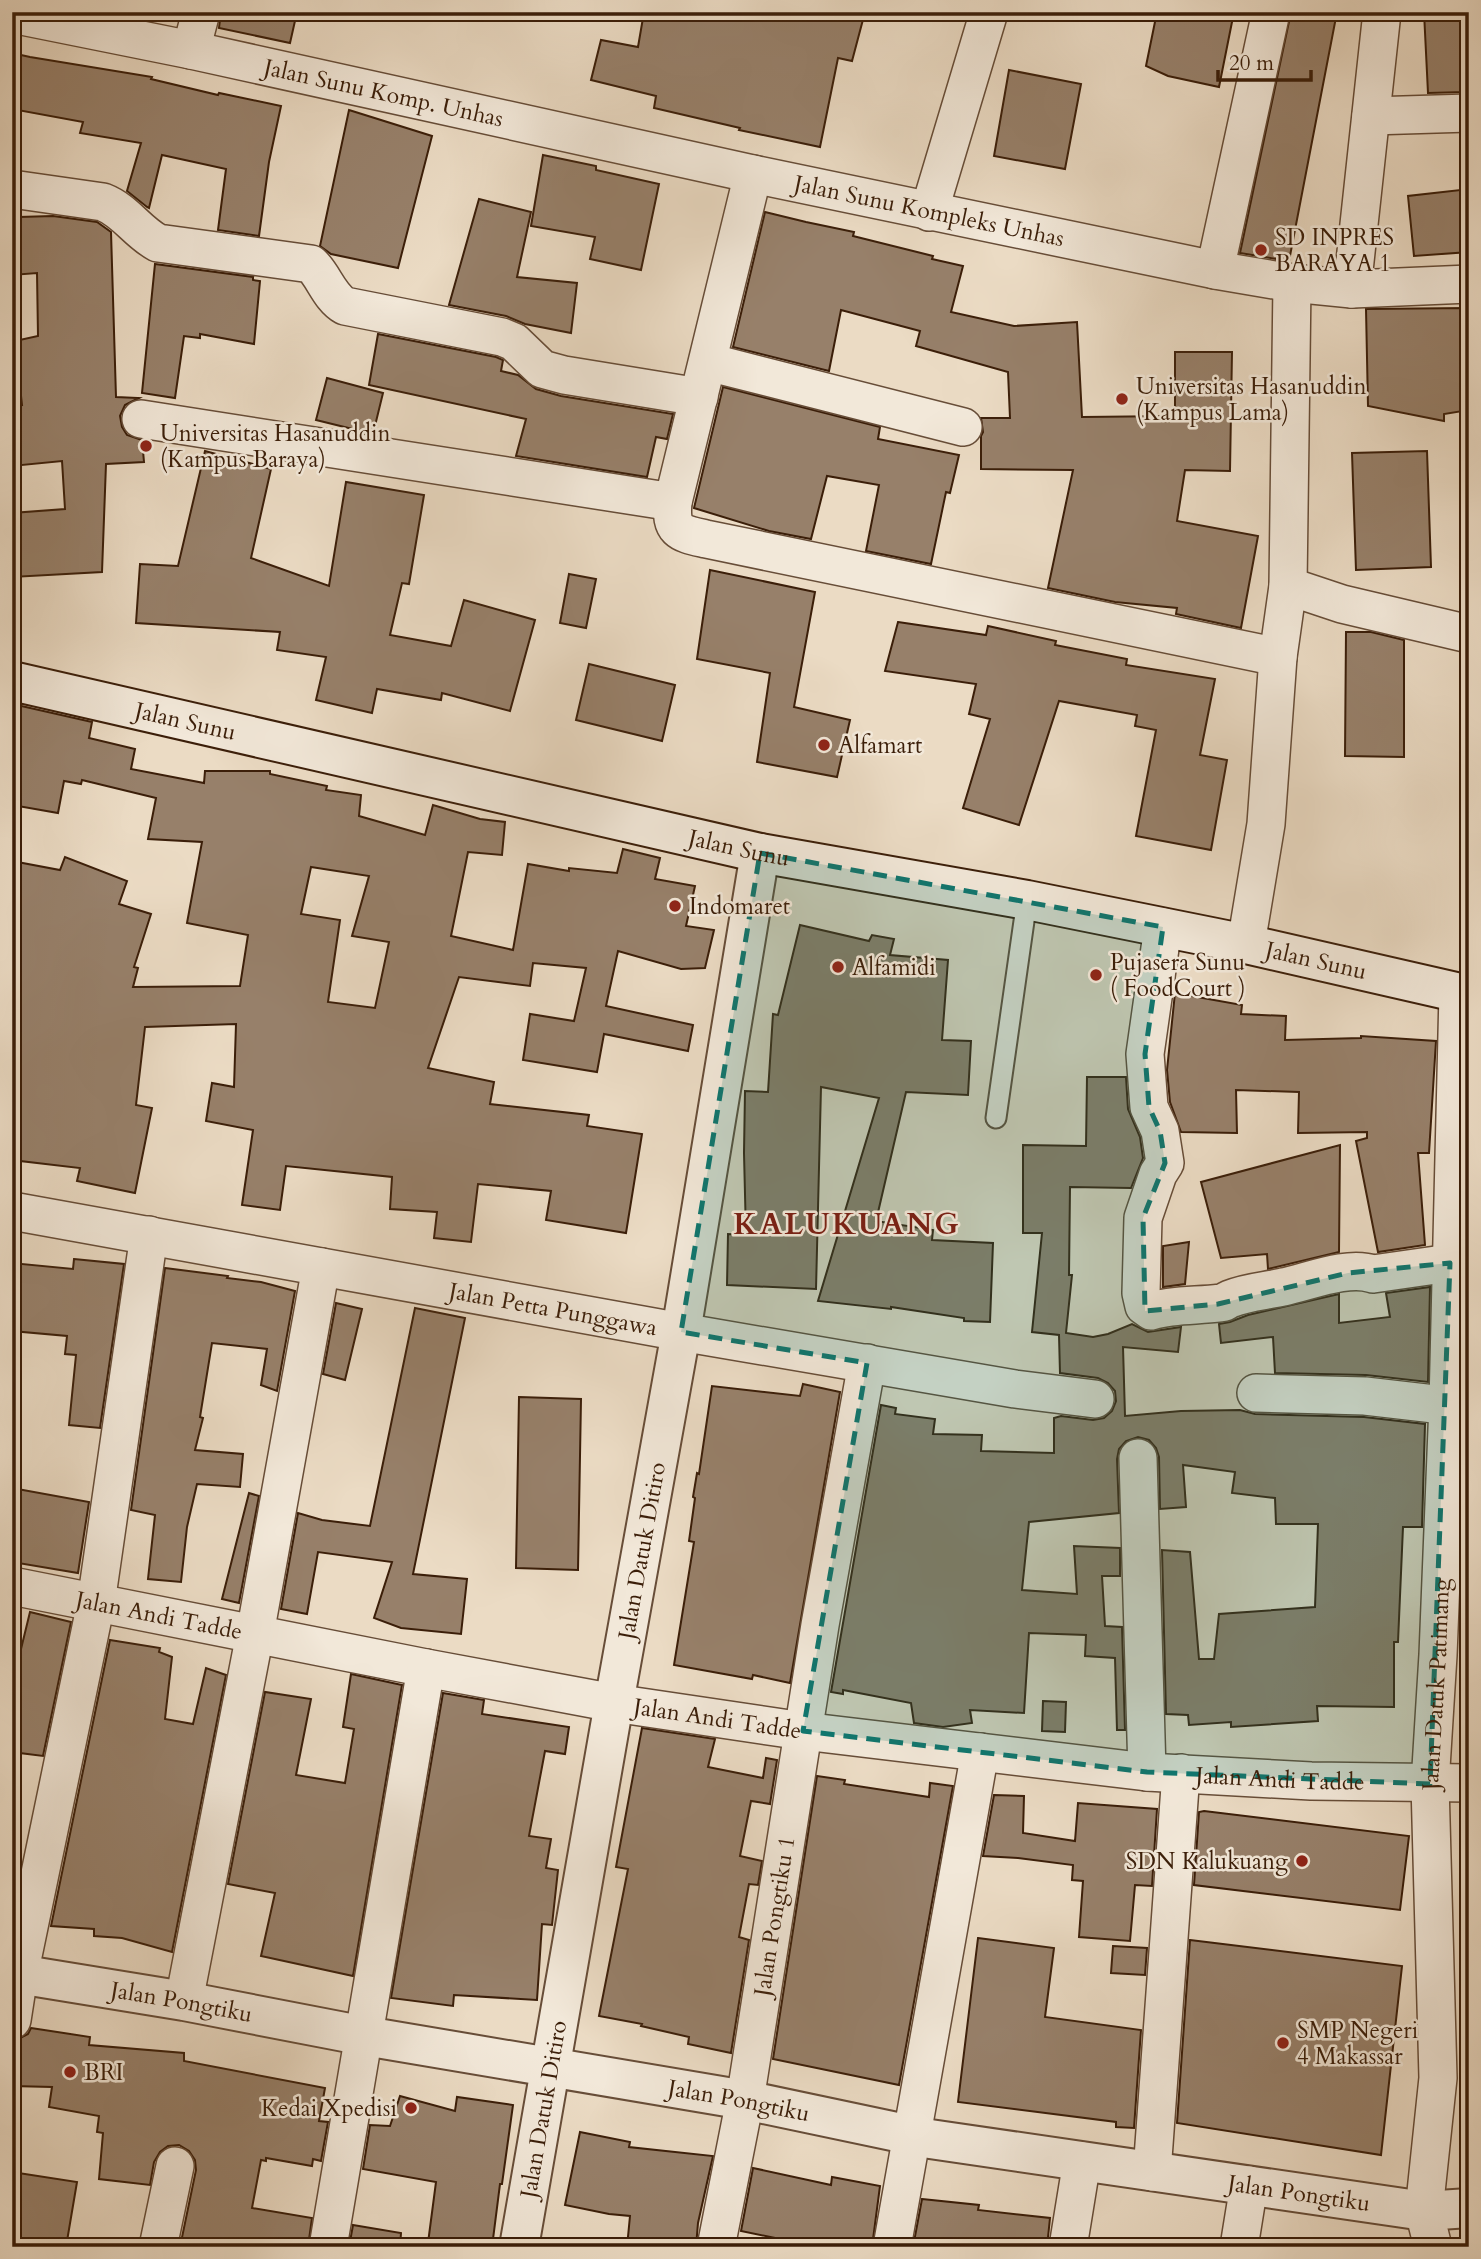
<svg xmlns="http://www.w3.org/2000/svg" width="1481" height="2259" font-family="Cardo,serif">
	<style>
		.building { fill: #97806a; stroke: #3b1e09; stroke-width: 2; fill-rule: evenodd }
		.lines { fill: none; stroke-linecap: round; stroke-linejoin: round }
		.service-casing { stroke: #674d38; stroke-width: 23 }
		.minor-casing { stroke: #674d38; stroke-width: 40 }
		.tertiary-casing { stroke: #674d38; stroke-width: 42 }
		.secondary-casing { stroke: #3b1e09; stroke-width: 42 }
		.service { stroke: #f2e8d9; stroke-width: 19 }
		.minor { stroke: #f2e8d9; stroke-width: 37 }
		.tertiary { stroke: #f2e8d9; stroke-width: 38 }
		.secondary { stroke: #f2e8d9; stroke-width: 38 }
		.marked { fill: #0f766e; fill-opacity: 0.2; stroke: #0f766e; stroke-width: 5; stroke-dasharray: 14 9; stroke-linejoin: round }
		.poi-dot { fill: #8f2418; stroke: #f2e8d9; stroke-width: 2.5 }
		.labels { text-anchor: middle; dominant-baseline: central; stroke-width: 5; stroke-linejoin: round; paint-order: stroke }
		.street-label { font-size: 23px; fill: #3b1e09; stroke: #f2e8d9 }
		.poi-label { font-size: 23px; fill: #3b1e09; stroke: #f2e8d9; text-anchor: start }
		.district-label { font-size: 30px; font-weight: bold; letter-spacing: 2px; fill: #7a1f14; stroke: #f2e8d9 }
	</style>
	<rect width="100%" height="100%" fill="#ebdbc4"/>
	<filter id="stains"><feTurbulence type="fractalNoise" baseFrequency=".00286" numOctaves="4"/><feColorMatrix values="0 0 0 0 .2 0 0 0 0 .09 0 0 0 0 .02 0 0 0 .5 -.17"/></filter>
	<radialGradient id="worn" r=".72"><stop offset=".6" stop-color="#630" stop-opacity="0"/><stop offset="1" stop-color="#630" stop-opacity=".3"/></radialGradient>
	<g class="building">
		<polygon points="221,12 297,12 290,43 219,28"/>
		<polygon points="644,12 865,12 852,61 838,58 820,147 739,130 740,128 654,108 656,96 591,80 601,40 638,47"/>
		<polygon points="1157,12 1234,12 1219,87 1168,76 1146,66"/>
		<polygon points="1291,12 1337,12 1289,261 1240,253"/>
		<polygon points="1424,12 1461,12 1465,92 1428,93"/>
		<polygon points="12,53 30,57 152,77 151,79 218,95 219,93 281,106 269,162 259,236 218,230 226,169 162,155 149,208 147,207 127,191 141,143 80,133 83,122 12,109"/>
		<polygon points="1009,70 1081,84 1065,169 994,156"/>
		<polygon points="349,110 432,136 398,268 331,254 320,246"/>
		<polygon points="543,155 596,166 596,170 659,184 641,270 590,259 595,237 531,226"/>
		<polygon points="1469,189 1469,252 1414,256 1408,196"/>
		<polygon points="479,199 531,212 517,277 577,283 571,333 525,324 506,316 449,305"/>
		<polygon points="765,212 806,222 854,232 853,236 933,256 932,259 963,266 951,312 1014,326 1077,322 1082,417 1175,416 1175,352 1232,352 1230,471 1185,470 1177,521 1258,536 1241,628 1176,614 1177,608 1115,602 1048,588 1073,470 981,469 981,436 983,432 981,418 1010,418 1008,372 916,346 920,331 841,310 829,371 733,347"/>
		<polygon points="53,216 97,222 111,232 116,397 139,398 125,405 120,416 122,427 127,435 142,440 144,462 106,464 102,572 12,577 12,513 65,509 62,461 12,466 12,406 22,405 15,341 38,336 37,273 12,275 12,245 19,217"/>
		<polygon points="155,264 253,277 253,280 260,281 254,344 200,334 200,338 184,336 175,398 142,393"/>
		<polygon points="1469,308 1469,410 1444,414 1444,421 1368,406 1366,309"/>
		<polygon points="378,334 496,357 503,360 501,371 518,375 536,389 561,396 673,414 667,439 656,437 647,477 516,456 526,419 369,385"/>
		<polygon points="327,378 383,393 373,434 316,420"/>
		<polygon points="723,387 880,427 878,439 959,455 950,493 946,492 931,564 866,551 879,485 827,476 811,539 769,531 694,508"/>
		<polygon points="205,451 271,469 251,558 329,586 346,482 424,495 409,584 402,583 390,635 451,646 464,600 535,620 510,711 442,693 441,700 377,689 372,713 316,700 326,657 277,650 280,632 136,623 140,564 178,566"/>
		<polygon points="1427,451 1431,567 1356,570 1352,453"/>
		<polygon points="710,570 815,592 794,707 850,720 837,777 757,762 770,673 697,659"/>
		<polygon points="569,574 596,579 586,628 560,623"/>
		<polygon points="898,622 986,635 988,626 1056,641 1055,645 1127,659 1126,665 1215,679 1200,755 1227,760 1211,850 1136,836 1156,730 1135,726 1137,715 1059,701 1019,825 963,808 990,719 969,714 976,684 885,671"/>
		<polygon points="1346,632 1371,632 1404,640 1404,757 1345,756"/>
		<polygon points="589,664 675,685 662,741 576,720"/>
		<path d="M 17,705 L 92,722 L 89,738 L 135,749 L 131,769 L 204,783 L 205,771 L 270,771 L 270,774 L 327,786 L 326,790 L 361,795 L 359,816 L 425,835 L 433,805 L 480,819 L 505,822 L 502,855 L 468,852 L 451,936 L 513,950 L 528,864 L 569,871 L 569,868 L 617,873 L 623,849 L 660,858 L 655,879 L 695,886 L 686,926 L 714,930 L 705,968 L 681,969 L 618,951 L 606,1006 L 693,1025 L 688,1051 L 604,1034 L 597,1072 L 523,1060 L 530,1014 L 574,1021 L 586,968 L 533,963 L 530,986 L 459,977 L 428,1068 L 494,1082 L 490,1104 L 589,1115 L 587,1126 L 642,1134 L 626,1233 L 546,1220 L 551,1191 L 478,1184 L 471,1242 L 434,1238 L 437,1212 L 390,1209 L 392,1177 L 286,1166 L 280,1210 L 242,1205 L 253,1130 L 206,1121 L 212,1083 L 234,1087 L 236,1024 L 145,1027 L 136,1105 L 152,1108 L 135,1193 L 77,1181 L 80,1168 L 12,1160 L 12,861 L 60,870 L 65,857 L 127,881 L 119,904 L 151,914 L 134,967 L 138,968 L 133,987 L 240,986 L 248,935 L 187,923 L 202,842 L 148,839 L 156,798 L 82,780 L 81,784 L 64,781 L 58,813 L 12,805 L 12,734 ZM 311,867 L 369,876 L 352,936 L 389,942 L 375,1008 L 328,1002 L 340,920 L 301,914 Z"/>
		<polygon points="800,925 869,941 872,935 894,939 890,955 948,960 942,1040 971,1041 968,1095 906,1092 876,1221 933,1230 932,1240 993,1243 990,1322 964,1321 964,1318 891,1307 891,1309 818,1301 879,1098 821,1087 816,1289 727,1285 728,1234 746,1235 744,1153 745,1091 768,1092 773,1014 778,1015"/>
		<polygon points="1175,993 1242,1005 1241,1014 1286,1016 1285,1040 1361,1038 1361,1036 1436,1041 1429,1153 1418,1153 1425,1245 1378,1252 1356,1141 1367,1138 1367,1132 1298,1133 1299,1092 1236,1090 1237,1133 1181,1132 1170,1102 1167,1070"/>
		<polygon points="1087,1077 1126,1077 1128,1109 1140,1137 1143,1158 1131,1188 1070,1187 1069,1275 1072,1275 1066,1333 1093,1337 1108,1334 1132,1324 1148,1332 1181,1327 1178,1352 1123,1347 1125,1416 1181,1411 1240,1410 1255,1414 1364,1417 1425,1424 1422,1527 1403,1527 1398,1642 1394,1642 1394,1707 1317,1706 1318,1721 1231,1727 1231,1722 1189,1725 1188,1715 1166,1714 1162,1550 1190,1552 1199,1659 1214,1659 1219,1614 1315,1607 1318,1524 1276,1524 1275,1498 1232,1493 1235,1472 1183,1465 1186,1507 1160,1509 1159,1457 1156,1448 1149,1440 1138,1437 1126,1441 1119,1449 1117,1459 1119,1513 1029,1522 1022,1590 1077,1594 1074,1546 1120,1548 1120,1576 1102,1576 1105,1626 1122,1627 1125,1730 1117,1730 1115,1658 1085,1656 1086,1635 1029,1633 1024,1713 970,1710 972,1723 943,1727 914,1723 911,1703 843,1690 843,1694 831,1692 881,1405 896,1408 895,1414 935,1419 933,1434 982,1435 981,1451 1054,1453 1054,1418 1061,1416 1093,1420 1104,1418 1112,1411 1116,1401 1115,1391 1108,1383 1098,1378 1060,1373 1059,1335 1032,1332 1042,1233 1023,1233 1023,1145 1086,1146"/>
		<polygon points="1340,1145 1339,1252 1268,1269 1267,1254 1221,1258 1201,1182"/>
		<polygon points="1189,1242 1185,1284 1163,1287 1163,1246"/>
		<polygon points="74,1259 124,1264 100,1428 69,1425 76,1355 65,1354 67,1336 12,1331 12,1263 73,1269"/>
		<polygon points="165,1268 228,1276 227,1278 261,1282 295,1291 277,1391 261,1385 267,1349 212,1343 200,1417 203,1418 195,1450 243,1454 240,1487 197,1484 187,1527 181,1582 148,1579 155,1515 131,1510"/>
		<polygon points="1430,1287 1428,1382 1366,1375 1275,1373 1273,1337 1221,1343 1219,1324 1230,1322 1248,1315 1339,1294 1339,1323 1390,1317 1386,1293"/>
		<polygon points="336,1303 362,1309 345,1380 323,1374"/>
		<polygon points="415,1308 465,1318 413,1574 467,1579 461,1634 401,1628 374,1618 392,1562 318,1552 307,1614 281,1609 298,1513 322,1520 370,1526"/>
		<polygon points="803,1384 840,1392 790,1683 753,1675 752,1679 674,1665 694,1542 689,1541 695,1498 693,1497 697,1473 699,1474 712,1386 800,1396"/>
		<polygon points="519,1397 581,1399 578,1570 516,1568"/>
		<polygon points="12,1488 89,1502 78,1573 12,1562"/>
		<polygon points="249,1493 259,1496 239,1603 222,1599"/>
		<polygon points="30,1612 71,1622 43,1756 12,1752 12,1686"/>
		<polygon points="110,1640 160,1648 159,1652 172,1657 165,1719 193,1724 206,1668 226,1675 172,1952 122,1938 94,1936 94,1929 51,1926"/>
		<polygon points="351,1674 402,1685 353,1976 261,1956 275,1893 228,1884 265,1692 311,1699 296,1775 345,1783 354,1729 343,1727"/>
		<polygon points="443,1693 484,1700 482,1714 569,1727 565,1754 545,1751 529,1836 551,1839 546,1868 558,1870 552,1925 542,1924 537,2000 454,1995 453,2006 391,1998"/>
		<polygon points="1043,1701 1066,1702 1065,1732 1042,1731"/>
		<polygon points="642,1728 715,1739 708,1767 763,1778 766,1758 777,1760 770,1804 751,1801 740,1856 762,1861 758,1885 749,1884 739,1937 749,1940 731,2053 688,2044 689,2037 641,2026 642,2024 599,2016 628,1869 616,1867"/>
		<polygon points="817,1776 845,1780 844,1784 929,1797 930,1783 953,1786 899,2085 773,2059"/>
		<polygon points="994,1795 1024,1796 1023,1833 1075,1841 1078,1803 1157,1809 1152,1886 1135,1885 1130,1941 1079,1937 1083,1881 1072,1880 1073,1865 1018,1858 983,1856"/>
		<polygon points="1204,1811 1409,1836 1400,1910 1194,1885 1199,1812"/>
		<polygon points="12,1863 20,1865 12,1904"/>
		<polygon points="978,1938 1054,1948 1045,2017 1141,2030 1134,2128 1116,2127 1116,2122 958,2102"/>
		<polygon points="1190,1940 1402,1966 1381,2155 1177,2123"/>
		<polygon points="1113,1946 1147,1948 1145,1975 1111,1973"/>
		<polygon points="31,2028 90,2037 89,2045 184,2053 184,2061 325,2088 319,2121 328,2122 321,2161 313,2159 312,2166 266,2158 266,2161 261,2160 252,2208 312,2218 308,2247 247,2238 245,2247 180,2247 196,2170 195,2160 189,2151 179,2145 168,2146 160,2152 154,2162 150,2185 99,2179 103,2133 97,2132 99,2116 49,2107 52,2087 12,2086 16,2040 28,2034"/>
		<polygon points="400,2096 455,2111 457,2097 513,2105 502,2184 500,2184 492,2247 456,2247 428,2243 436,2182 363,2169 370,2125 390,2126"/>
		<polygon points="580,2132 630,2142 629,2147 713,2156 698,2223 696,2247 627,2247 630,2216 609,2214 565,2205"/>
		<polygon points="753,2168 831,2185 832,2177 880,2186 872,2247 819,2247 741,2231"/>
		<polygon points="12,2172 77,2182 66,2247 12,2247"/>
		<polygon points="922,2199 979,2205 978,2210 1050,2218 1047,2247 913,2247"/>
		<polygon points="353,2225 401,2233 400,2247 349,2247"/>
	</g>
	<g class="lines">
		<g class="service-casing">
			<polyline id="service" points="996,1118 1027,900"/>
		</g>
		<g class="minor-casing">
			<g id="minor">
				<path id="s1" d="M 12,14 L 191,50 L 753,174"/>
				<polyline points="191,50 201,12"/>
				<polyline points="1371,116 1469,113"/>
				<path d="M 12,189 L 103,202 C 126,211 137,232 158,243 L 311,264 C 324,276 329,297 345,306 L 502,337 L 514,342 L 542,369 L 564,375 L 699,397"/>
				<polyline points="929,212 989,12"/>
				<polyline points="1215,270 1271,12"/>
				<polyline points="1352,289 1382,12"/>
				<polyline points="708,362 963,427"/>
				<polyline points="141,419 673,502"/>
				<polyline points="1288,586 1342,604 1469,634"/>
				<path id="s2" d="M 1278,657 L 706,539 C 680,533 670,532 673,502 L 753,174 L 1215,270 L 1292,283 L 1352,289 L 1469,284"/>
				<path d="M 1163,927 L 1145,1054 L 1149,1107 L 1160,1131 L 1165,1163 L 1158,1174 L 1143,1218 L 1141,1293 L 1144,1306 L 1151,1311 C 1174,1304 1197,1306 1220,1303 C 1228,1302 1223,1302 1230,1299 C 1246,1292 1266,1291 1283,1287 C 1308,1282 1348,1265 1373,1274 L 1450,1263"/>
				<polyline points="1246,944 1266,824 1278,657 1288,586 1292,283"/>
				<path id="s3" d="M 12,1211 L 681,1332 L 1015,1389 L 1095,1399"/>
				<polyline points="1256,1393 1365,1396 1469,1408"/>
				<polyline points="1138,1458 1147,1772"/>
				<path id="s4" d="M 12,1586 L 426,1668 L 614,1703 L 803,1731 L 1147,1772 L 1311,1781 L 1469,1783"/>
				<polyline points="184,2001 255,1634 321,1267"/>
				<polyline points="12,2020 19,1975 96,1603 149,1235"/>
				<polyline points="1152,2172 1181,1773"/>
				<polyline points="158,2247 175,2166"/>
				<polyline points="328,2247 426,1668"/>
				<path id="s5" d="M 716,2247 L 745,2100 L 820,1625 L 867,1363"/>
				<polyline points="892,2247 980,1752"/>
				<polyline points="1068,2247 1082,2161"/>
				<polyline points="1239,2247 1249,2185"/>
				<path id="s6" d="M 1433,2247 L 1424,2211 L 1438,2078 L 1430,1784 L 1438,1655 L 1448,1404 L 1458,993"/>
			</g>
		</g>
		<g class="tertiary-casing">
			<g id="tertiary">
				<path id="s7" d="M 12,1973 L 184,2001 L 365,2036 L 745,2100 L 930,2139 L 1424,2211 L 1469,2208"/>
				<path id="s8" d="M 519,2247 L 614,1703 L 681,1332 L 760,853"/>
			</g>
		</g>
		<g class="secondary-casing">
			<g id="secondary">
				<path id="s9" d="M 12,681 L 760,853 L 1027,900 L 1246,944 L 1469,995"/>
			</g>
		</g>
		<use href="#service" class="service"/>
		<use href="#minor" class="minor"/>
		<use href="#tertiary" class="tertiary"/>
		<use href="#secondary" class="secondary"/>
	</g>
	<path class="marked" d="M 760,853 L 1163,927 L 1145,1054 L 1149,1107 L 1160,1131 L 1165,1163 L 1143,1218 L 1145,1311 L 1218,1304 L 1348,1273 L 1450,1263 L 1430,1784 L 1147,1772 L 803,1731 L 867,1363 L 681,1332 Z"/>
	<g class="poi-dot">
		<circle cx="1261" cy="250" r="7"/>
		<circle cx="1122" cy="399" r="7"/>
		<circle cx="146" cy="446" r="7"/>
		<circle cx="824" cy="745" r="7"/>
		<circle cx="675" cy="906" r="7"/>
		<circle cx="838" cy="967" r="7"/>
		<circle cx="1096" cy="975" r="7"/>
		<circle cx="1302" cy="1861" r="7"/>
		<circle cx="1283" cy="2043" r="7"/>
		<circle cx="70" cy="2072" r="7"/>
		<circle cx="411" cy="2108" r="7"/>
	</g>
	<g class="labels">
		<g class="street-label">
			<text stroke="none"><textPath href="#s1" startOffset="380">Jalan Sunu Komp. Unhas</textPath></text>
			<text stroke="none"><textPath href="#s2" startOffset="1160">Jalan Sunu Kompleks Unhas</textPath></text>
			<text stroke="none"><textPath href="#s9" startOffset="178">Jalan Sunu</textPath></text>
			<text stroke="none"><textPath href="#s9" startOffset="746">Jalan Sunu</textPath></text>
			<text stroke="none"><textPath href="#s9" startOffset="1334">Jalan Sunu</textPath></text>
			<text stroke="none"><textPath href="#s3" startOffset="550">Jalan Petta Punggawa</textPath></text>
			<text stroke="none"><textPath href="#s8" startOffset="707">Jalan Datuk Ditiro</textPath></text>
			<text stroke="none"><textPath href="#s4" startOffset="150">Jalan Andi Tadde</textPath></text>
			<text stroke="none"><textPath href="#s6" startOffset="565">Jalan Datuk Patimang</textPath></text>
			<text stroke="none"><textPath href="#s4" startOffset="718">Jalan Andi Tadde</textPath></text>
			<text stroke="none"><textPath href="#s4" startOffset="1284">Jalan Andi Tadde</textPath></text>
			<text stroke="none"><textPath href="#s5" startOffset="336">Jalan Pongtiku 1</textPath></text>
			<text stroke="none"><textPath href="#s7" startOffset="172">Jalan Pongtiku</textPath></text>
			<text stroke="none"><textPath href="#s7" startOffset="738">Jalan Pongtiku</textPath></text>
			<text stroke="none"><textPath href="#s8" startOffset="140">Jalan Datuk Ditiro</textPath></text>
			<text stroke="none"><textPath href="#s7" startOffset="1306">Jalan Pongtiku</textPath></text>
		</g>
		<g class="poi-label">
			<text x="1275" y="237">SD INPRES<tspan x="1275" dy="26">BARAYA 1</tspan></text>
			<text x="1136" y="386">Universitas Hasanuddin<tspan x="1136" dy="26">(Kampus Lama)</tspan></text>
			<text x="160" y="433">Universitas Hasanuddin<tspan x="160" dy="26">(Kampus Baraya)</tspan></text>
			<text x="838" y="745">Alfamart</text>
			<text x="689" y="906">Indomaret</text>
			<text x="1110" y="962">Pujasera Sunu<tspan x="1110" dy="26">( FoodCourt )</tspan></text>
			<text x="852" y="967">Alfamidi</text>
			<text x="1288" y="1861" text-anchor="end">SDN Kalukuang</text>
			<text x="1297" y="2030">SMP Negeri<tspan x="1297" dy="26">4 Makassar</tspan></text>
			<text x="84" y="2072">BRI</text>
			<text x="397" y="2108" text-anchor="end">Kedai Xpedisi</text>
		</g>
		<g class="district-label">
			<text x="847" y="1224">KALUKUANG</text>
		</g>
	</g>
	<rect width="1481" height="2259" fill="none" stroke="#ebdbc4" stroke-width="42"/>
	<rect x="14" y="14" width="1453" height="2231" fill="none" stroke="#3b1e09" stroke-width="3.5"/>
	<rect x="21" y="21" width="1439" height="2217" fill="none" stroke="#3b1e09" stroke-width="2"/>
	<path d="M1218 70v10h93v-10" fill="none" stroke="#3b1e09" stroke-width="3.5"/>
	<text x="1229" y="70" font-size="21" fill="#3b1e09" stroke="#f2e8d9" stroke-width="5" paint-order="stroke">20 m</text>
	<rect width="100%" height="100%" filter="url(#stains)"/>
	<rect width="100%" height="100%" fill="url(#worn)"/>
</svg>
